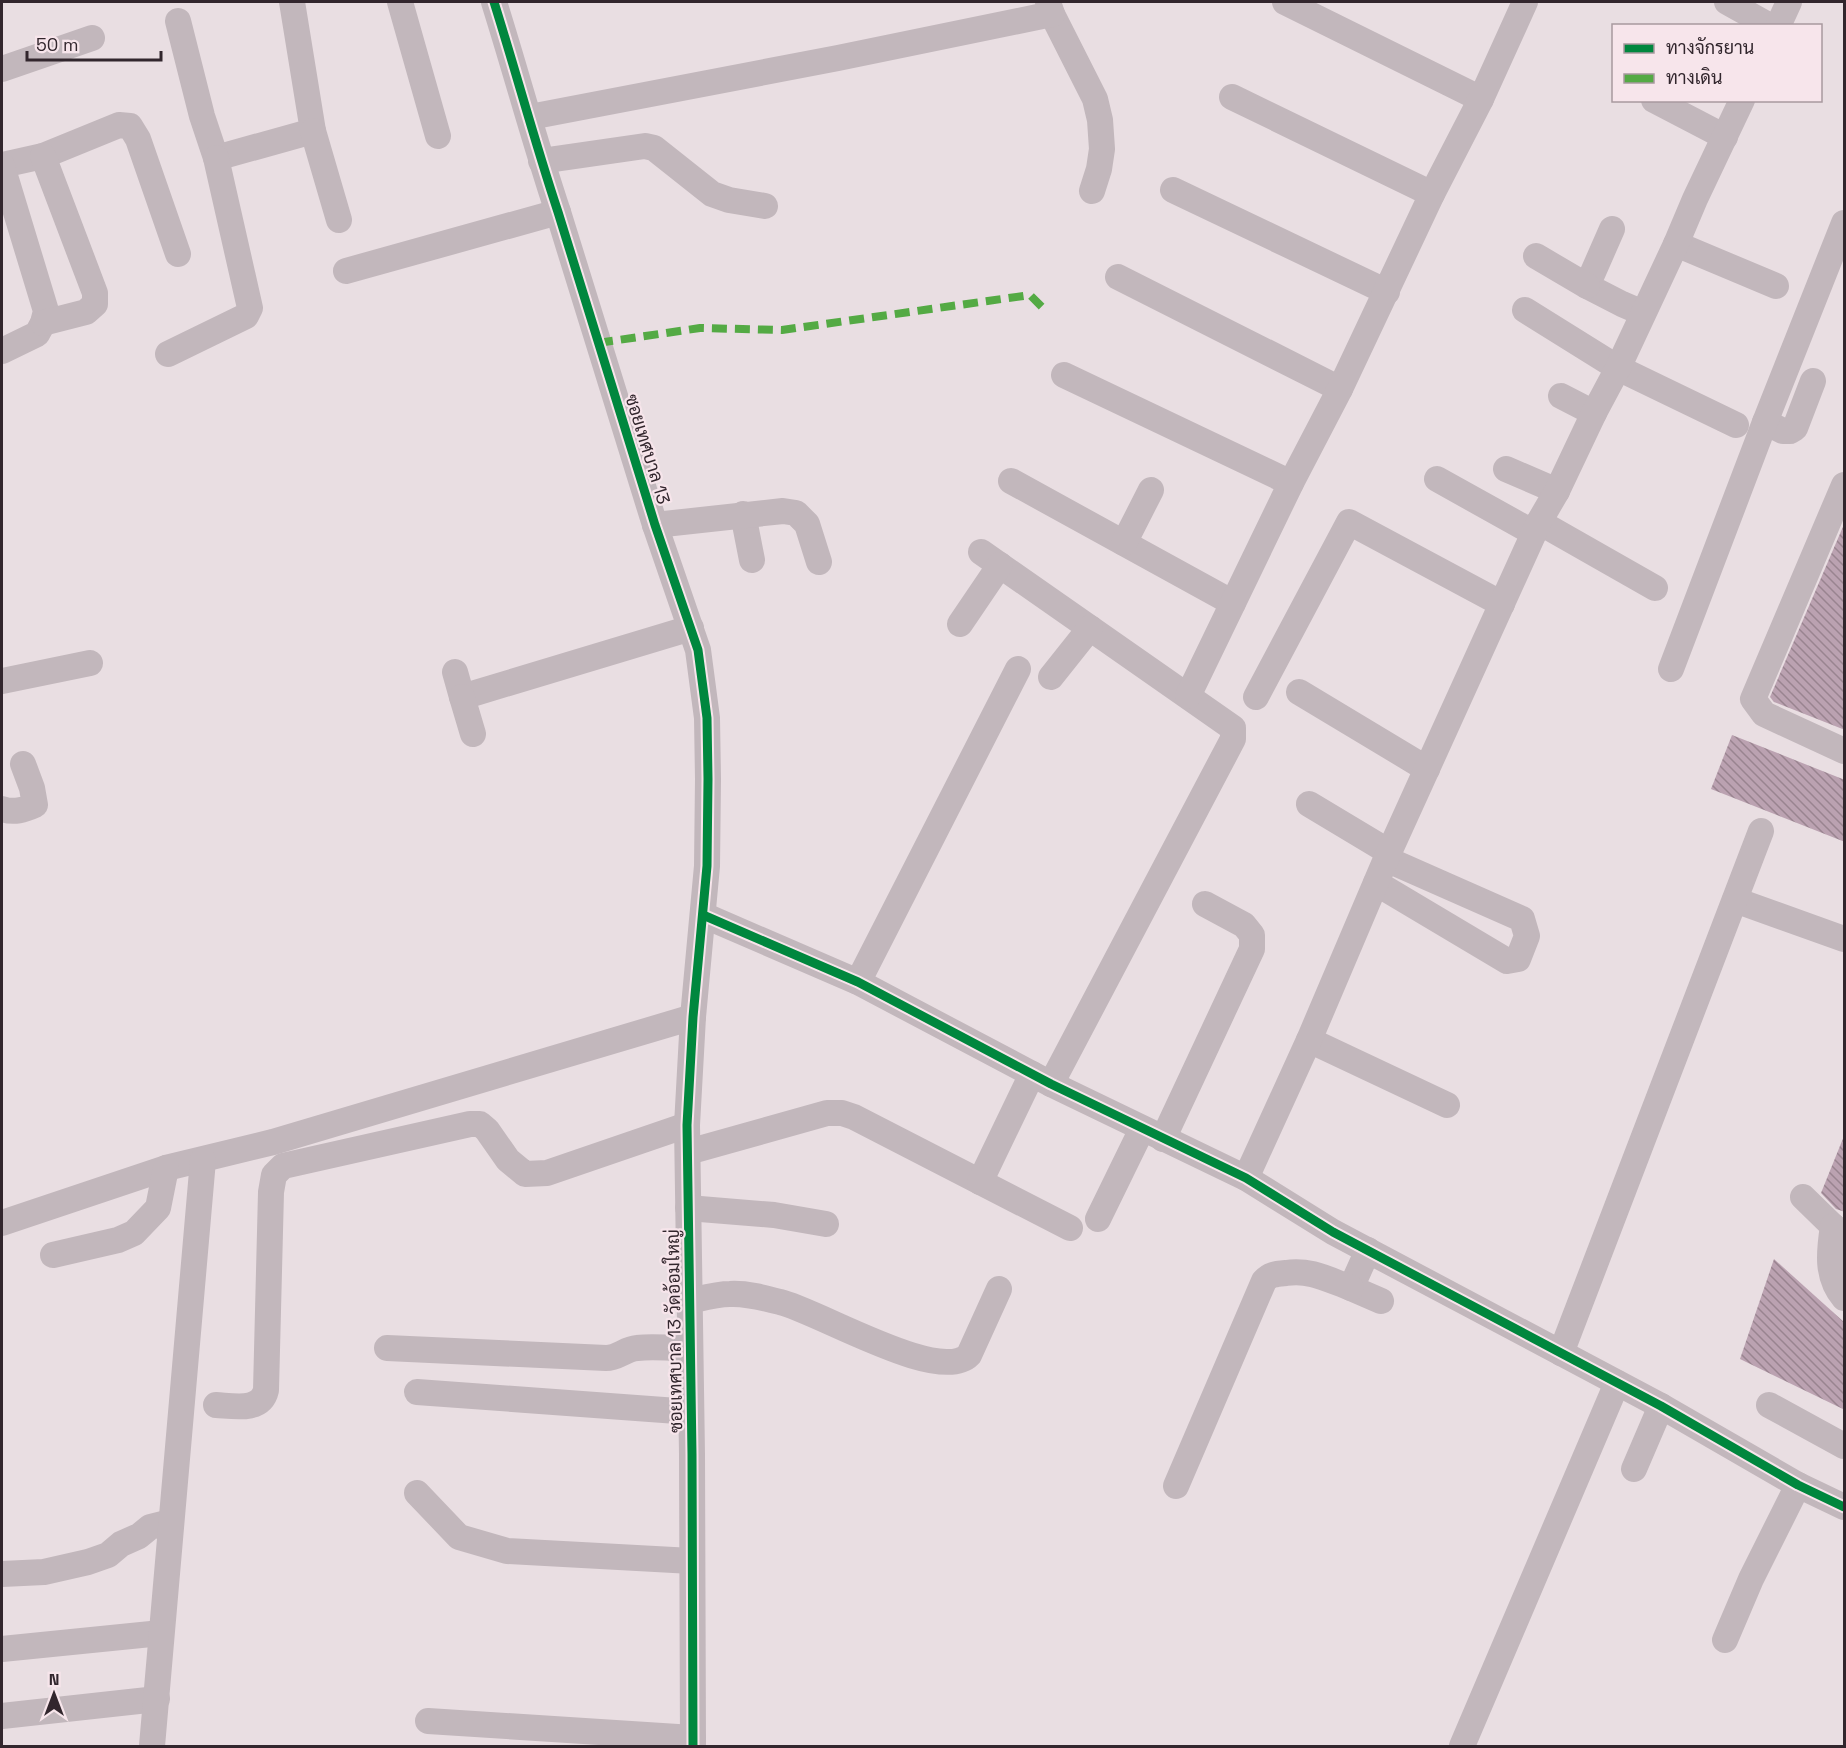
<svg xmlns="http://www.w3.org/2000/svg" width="1846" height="1748" font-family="'Space Grotesk',Sarabun,sans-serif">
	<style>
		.building { fill: url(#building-back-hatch) }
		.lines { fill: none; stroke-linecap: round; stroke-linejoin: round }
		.minor { stroke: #c2b7bc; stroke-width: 26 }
		.quiet { stroke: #54aa44; stroke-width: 8; stroke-dasharray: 15 8; stroke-linecap: butt }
		.cycleway-casing { stroke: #f7e5eb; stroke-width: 13 }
		.cycleway { stroke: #00873e; stroke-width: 9 }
		.labels { text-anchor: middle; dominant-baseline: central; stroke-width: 4.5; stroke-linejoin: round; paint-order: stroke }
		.street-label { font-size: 18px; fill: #32262d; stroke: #f7e5eb }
	</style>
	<defs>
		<pattern id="building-back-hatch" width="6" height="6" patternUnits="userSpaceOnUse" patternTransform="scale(1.5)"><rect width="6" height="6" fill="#bba2b1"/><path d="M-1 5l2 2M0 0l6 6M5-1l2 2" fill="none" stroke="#998490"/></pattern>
	</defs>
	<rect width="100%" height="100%" fill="#e9dee2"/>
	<g class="building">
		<polygon points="1845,522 1845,730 1774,702 1770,697"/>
		<polygon points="1732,735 1845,780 1845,842 1711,789"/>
		<polygon points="1844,1136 1845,1136 1845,1212 1836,1209 1821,1193"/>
		<polygon points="1774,1259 1845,1323 1845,1410 1740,1359"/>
	</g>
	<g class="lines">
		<g class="minor">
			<polyline points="400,2 438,136"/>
			<path d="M 494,2 C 516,72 535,143 558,212 L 655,525 L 698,650 L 707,718 L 708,779 L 707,866 L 693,1017 L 687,1125 L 692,1454 L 693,1746"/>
			<polyline points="1285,2 1481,99"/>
			<polyline points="1727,2 1770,26"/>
			<polyline points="1052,14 1095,99 1100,120 1102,149 1099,169 1092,191"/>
			<polyline points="178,21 202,116 216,158 313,131 292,2"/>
			<polyline points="1778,26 1789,2"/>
			<polyline points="2,69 92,38"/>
			<polyline points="1232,97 1432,194"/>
			<polyline points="1654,100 1725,137"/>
			<polyline points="530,117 838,58 1052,14 1048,2"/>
			<polyline points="313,131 339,220"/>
			<polyline points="541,161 645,146 654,148 712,194 729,200 765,206"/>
			<polyline points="2,165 43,156 119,125 130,126 138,139 178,254"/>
			<polyline points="2,166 46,311 43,323 37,334 2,351"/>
			<polyline points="1173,190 1387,292"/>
			<polyline points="1612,229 1587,286 1622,304 1643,313"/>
			<polyline points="1676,244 1776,286"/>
			<polyline points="1536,256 1587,286"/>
			<polyline points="346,271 558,212"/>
			<polyline points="1118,277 1340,389"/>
			<polyline points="1525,310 1618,368 1736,425"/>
			<polyline points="43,323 86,312 95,304 95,293 43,156"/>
			<polyline points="168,354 246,316 250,308 216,158"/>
			<polyline points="1064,375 1291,483"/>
			<polyline points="1561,396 1594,413"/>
			<polyline points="1765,422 1783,431 1790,431 1795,428 1813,381"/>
			<polyline points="1506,469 1557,491"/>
			<polyline points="1437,479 1534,533"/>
			<polyline points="1011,481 1233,603"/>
			<polyline points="1844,485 1753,699 1764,714 1844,751"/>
			<polyline points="743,514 752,560"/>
			<polyline points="1539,522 1655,588"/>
			<polyline points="655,525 783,511 796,513 807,524 819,562"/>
			<polyline points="1124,543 1151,490"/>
			<polyline points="981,552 1233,728 1233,739 1051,1084"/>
			<polyline points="960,624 1000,565"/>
			<polyline points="1671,669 1765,422 1844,223"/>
			<polyline points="455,672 462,697 691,628"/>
			<polyline points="1051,677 1090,628"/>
			<polyline points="2,681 90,663"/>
			<polyline points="1299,692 1427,769"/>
			<polyline points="1188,696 1291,483 1340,389 1432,194 1481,99 1525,2"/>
			<polyline points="462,697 473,734"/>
			<polyline points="1256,697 1349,522 1502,604"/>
			<polyline points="1309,804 1389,852"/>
			<path d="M 2,809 C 14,813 24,810 35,805 L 32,788 L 23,764"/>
			<polyline points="1376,883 1507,961 1518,959 1527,936 1522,919 1386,859"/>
			<polyline points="1735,900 1844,939"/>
			<polyline points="703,915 858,982 1051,1084 1246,1178 1333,1232 1661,1406 1798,1485 1844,1507"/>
			<polyline points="858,982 1018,669"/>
			<polyline points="1309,1040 1447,1105"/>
			<polyline points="1163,1139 1252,949 1252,935 1244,925 1205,904"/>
			<polyline points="688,1152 827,1113 842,1113 854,1117 1070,1228"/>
			<polyline points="1246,1178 1309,1040 1386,859 1539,522 1557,491 1594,413 1618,368 1676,244 1695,199 1742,100"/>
			<polyline points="980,1182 1032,1074"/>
			<polyline points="1803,1197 1844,1237"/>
			<polyline points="688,1208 774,1215 826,1224"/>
			<polyline points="1098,1219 1142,1129"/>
			<polyline points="2,1223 166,1168 273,1142 693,1017"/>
			<path d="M 1833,1226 C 1829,1252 1826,1277 1844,1298"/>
			<polyline points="1368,1250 1351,1288 1381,1301"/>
			<polyline points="53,1255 118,1240 134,1233 158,1208 166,1168"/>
			<path d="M 690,1301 C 703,1298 717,1294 730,1294 C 746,1293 765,1298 780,1302 C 816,1310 940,1385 969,1355 L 999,1289"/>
			<path d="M 387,1348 L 606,1358 C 618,1358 625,1349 637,1348 C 654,1346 673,1348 690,1349"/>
			<polyline points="1561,1353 1761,831"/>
			<polyline points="417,1392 691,1412"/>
			<path d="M 216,1405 C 234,1406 261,1412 266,1390 L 271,1192 L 274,1175 L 283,1166 L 470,1124 L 480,1124 L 487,1130 L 508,1160 L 525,1174 L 547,1173 L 687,1125"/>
			<polyline points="1769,1405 1844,1446"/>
			<polyline points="1634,1469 1661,1406"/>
			<path d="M 1176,1486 L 1264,1281 C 1270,1274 1276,1274 1286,1273 C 1310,1269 1329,1280 1351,1288"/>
			<polyline points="417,1493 459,1537 507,1551 692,1561"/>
			<polyline points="2,1574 44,1572 88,1562 108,1555 121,1544 139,1536 150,1527 170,1522"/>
			<polyline points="1725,1640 1751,1579 1798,1485"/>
			<polyline points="2,1649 161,1633"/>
			<polyline points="2,1716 157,1699"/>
			<polyline points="428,1721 693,1738"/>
			<polyline points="152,1746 203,1160"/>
			<polyline points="1462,1746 1617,1383"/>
		</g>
		<polyline class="quiet" points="598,343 700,328 782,330 1030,295 1044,309"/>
		<g class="cycleway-casing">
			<g id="cycleway">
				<path d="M 494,2 C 516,72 535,143 558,212 L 655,525 L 698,650 L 707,718 L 708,779 L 707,866 L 693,1017 L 687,1125 L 692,1454 L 693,1746"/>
				<polyline points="703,915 858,982 1051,1084 1246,1178 1333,1232 1661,1406 1798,1485 1844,1507"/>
			</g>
		</g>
		<use href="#cycleway" class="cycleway"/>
	</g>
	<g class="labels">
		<g class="street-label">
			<text transform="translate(648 449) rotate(73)">ซอยเทศบาล 13</text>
			<text transform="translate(674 1331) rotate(-91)">ซอยเทศบาล 13 วัดอ้อมใหญ่</text>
		</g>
	</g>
	<rect width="1846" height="1748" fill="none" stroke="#32262d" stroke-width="6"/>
	<rect x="1612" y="24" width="210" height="78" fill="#f7e5eb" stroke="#a8999f" stroke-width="1.5"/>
	<rect x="1624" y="44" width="30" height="9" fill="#00873e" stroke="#a8999f" stroke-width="1.5"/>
	<text x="1666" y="54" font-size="18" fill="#32262d">ทางจักรยาน</text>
	<rect x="1624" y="74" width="30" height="9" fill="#54aa44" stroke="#a8999f" stroke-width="1.5"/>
	<text x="1666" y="84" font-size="18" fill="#32262d">ทางเดิน</text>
	<g transform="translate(54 1694)" stroke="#f7e5eb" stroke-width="4.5" paint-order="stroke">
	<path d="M0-4.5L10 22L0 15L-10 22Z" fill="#32262d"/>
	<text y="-9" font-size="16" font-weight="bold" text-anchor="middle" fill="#32262d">N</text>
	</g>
	<path d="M27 51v9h134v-9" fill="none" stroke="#32262d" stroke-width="3"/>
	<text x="36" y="51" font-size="18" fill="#32262d" stroke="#f7e5eb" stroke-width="4.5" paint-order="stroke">50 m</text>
</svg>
